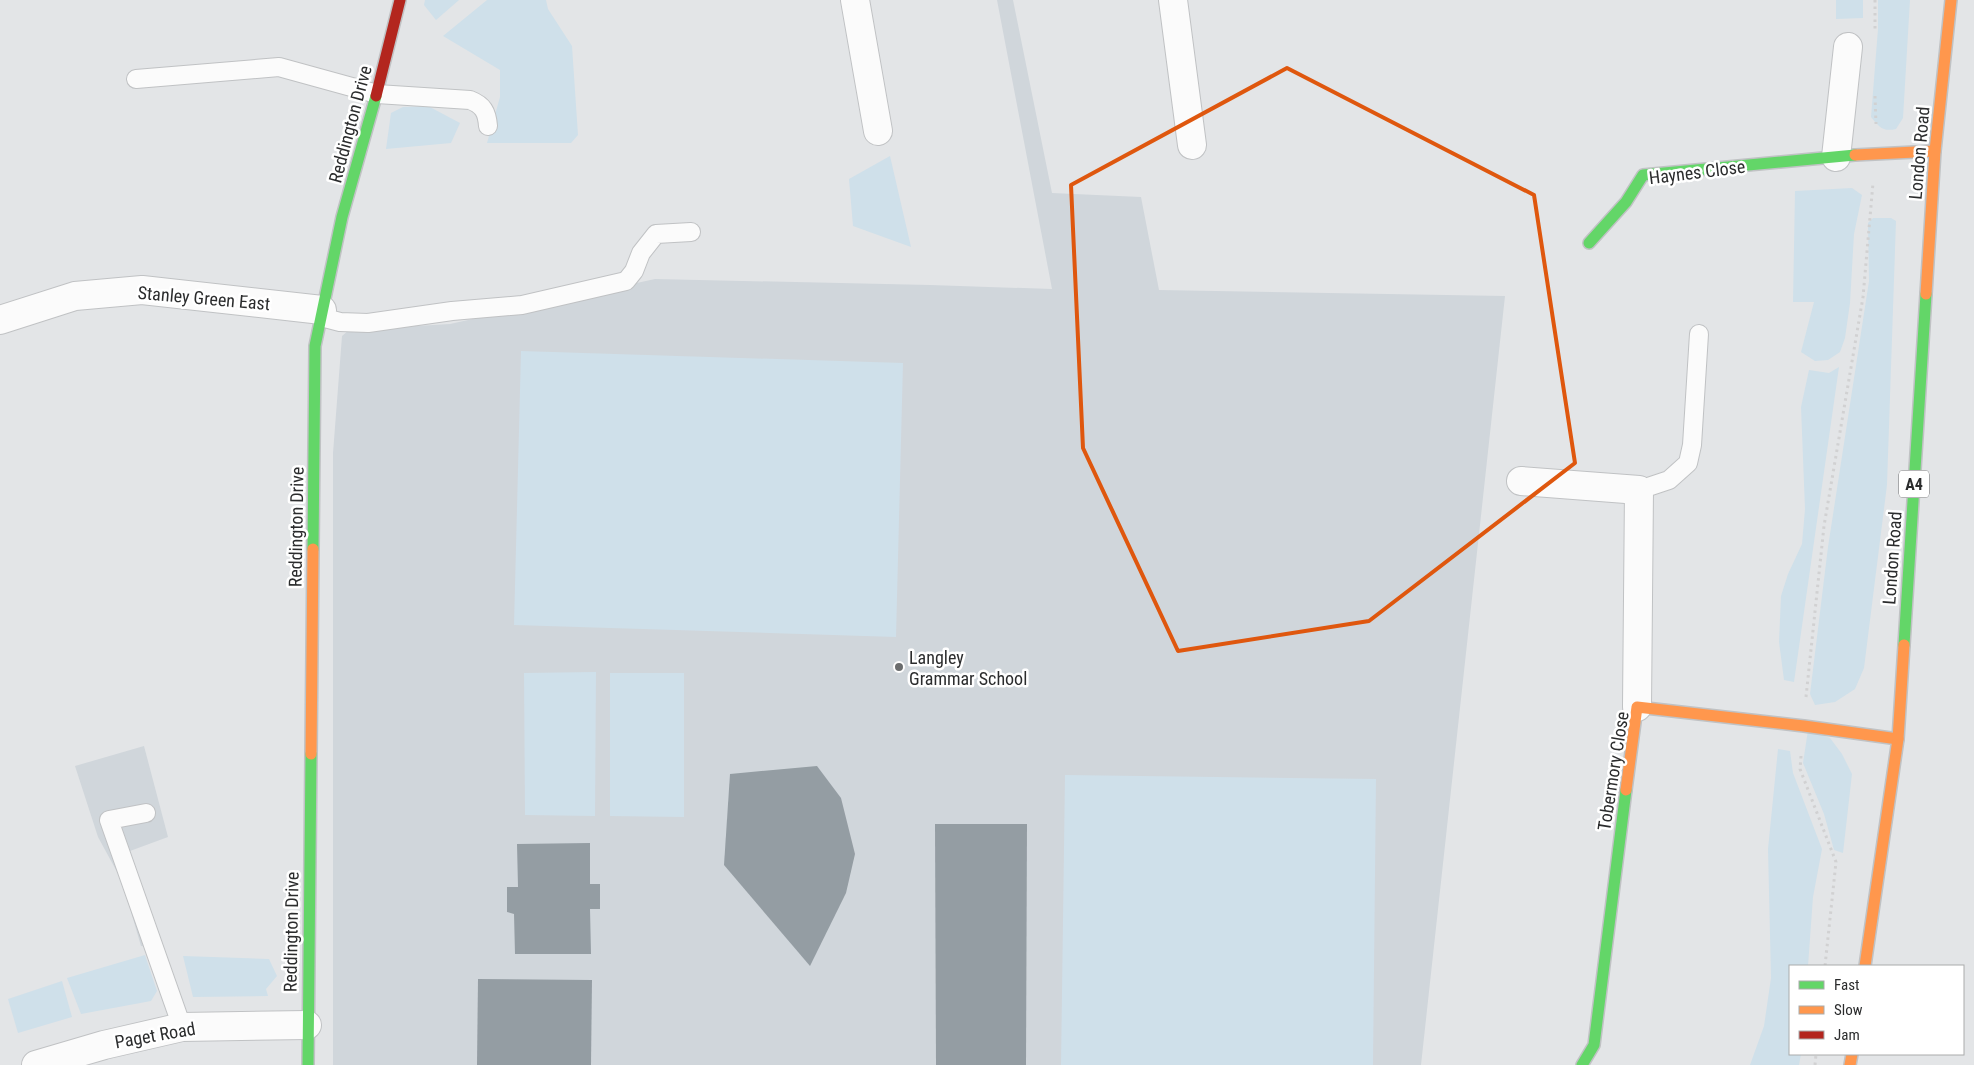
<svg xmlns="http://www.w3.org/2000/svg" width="1974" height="1065" font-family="'Roboto Condensed',sans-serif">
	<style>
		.built { fill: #d0d6db }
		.green { fill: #cfe0ea }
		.building { fill: #949da3 }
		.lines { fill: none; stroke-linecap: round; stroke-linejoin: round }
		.lane-casing { stroke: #c0c2c4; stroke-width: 20 }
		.street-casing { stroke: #c0c2c4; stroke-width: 30 }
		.fast-casing { stroke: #c0c2c4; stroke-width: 14 }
		.slow-casing { stroke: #c0c2c4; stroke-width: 14 }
		.jam-casing { stroke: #c0c2c4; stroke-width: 14 }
		.path { stroke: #d1d1d2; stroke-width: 3; stroke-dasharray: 2.5 4; stroke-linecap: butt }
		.lane { stroke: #fbfbfb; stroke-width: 18 }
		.street { stroke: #fbfbfb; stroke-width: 28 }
		.fast { stroke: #63d668; stroke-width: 11 }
		.slow { stroke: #ff974d; stroke-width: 11 }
		.jam { stroke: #b3261e; stroke-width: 11 }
		.marked { fill: none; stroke: #df570e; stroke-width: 4; stroke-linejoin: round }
		.poi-dot { fill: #6b6d6e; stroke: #fff; stroke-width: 2 }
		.labels { text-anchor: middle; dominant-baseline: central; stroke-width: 5; stroke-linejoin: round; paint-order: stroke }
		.shield { fill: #fff; stroke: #6b6b6c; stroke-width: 1 }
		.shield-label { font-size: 16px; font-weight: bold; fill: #2b2c2d }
		.street-label { font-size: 18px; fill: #2b2c2d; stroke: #fff }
		.poi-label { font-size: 18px; fill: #2b2c2d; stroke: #fff; text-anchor: start }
	</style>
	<rect width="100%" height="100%" fill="#e3e5e7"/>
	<g class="built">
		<polygon points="997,0 1013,0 1052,193 1141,197 1159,290 1505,296 1421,1065 333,1065 333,453 342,336 349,330 450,324 655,279 930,285 1052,289"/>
		<polygon points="144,746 168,837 130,851 162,948 141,946 122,881 98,837 75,766"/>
	</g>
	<g class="green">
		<polygon points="425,0 459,0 436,20 424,5"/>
		<polygon points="487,0 546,0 548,9 572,46 578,135 571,143 487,143 500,97 500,70 443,36"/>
		<polygon points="1836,0 1863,0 1863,18 1836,19"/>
		<path d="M 1878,0 L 1910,0 L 1903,118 L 1896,129 C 1883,132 1879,127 1871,117 L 1878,29 Z"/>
		<polygon points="428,106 460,123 451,143 386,149 391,113 403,107"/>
		<polygon points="890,156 911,247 853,226 849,179"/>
		<polygon points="1852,188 1862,195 1854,234 1850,303 1845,338 1840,352 1828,360 1815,361 1801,352 1814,302 1793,302 1795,191"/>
		<polygon points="1873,218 1891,218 1896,221 1887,485 1864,668 1855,689 1835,702 1815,705 1810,694 1828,547 1869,281 1868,223"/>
		<polygon points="521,351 903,363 896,637 514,625"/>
		<polygon points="1839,367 1794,682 1784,680 1779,642 1781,596 1788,574 1802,544 1805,509 1801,407 1809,370 1829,373"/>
		<polygon points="596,672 595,816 525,815 524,673"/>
		<polygon points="610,673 684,673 684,817 610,816"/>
		<polygon points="1808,730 1830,738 1842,754 1852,774 1843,853 1834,850 1824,814 1803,763"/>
		<polygon points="1778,749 1790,751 1793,773 1822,849 1813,897 1808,966 1790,966 1790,1054 1801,1054 1799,1065 1750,1065 1764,1026 1771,978 1768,849"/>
		<polygon points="1065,775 1376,779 1373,1065 1061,1065"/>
		<polygon points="145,955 157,991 151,1001 81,1014 67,978"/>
		<polygon points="183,956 269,959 277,976 266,989 268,996 193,997"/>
		<polygon points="62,981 72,1017 18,1033 8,999"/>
	</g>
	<g class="building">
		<polygon points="817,766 841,798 855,854 846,893 810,966 724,865 730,774"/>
		<polygon points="935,824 1027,824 1026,1065 936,1065"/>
		<polygon points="590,843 590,884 600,884 600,909 590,909 591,954 515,954 514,914 507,912 507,887 518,887 517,844"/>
		<polygon points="478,979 592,980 591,1065 477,1065"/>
	</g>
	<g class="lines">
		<g class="lane-casing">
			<g id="lane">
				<path d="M 136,79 L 279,67 L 377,94 L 470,100 C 483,105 487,112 488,126"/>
				<polyline points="321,317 340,322 368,323 452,311 522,305 626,281 634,271 641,253 656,234 691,232"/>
				<polyline points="1639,490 1669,480 1688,463 1692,445 1699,334"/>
				<polyline points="146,813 109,820 182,1027"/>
			</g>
		</g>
		<g class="street-casing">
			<g id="street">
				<polyline points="855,0 878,131"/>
				<polyline points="1173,0 1192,145"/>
				<polyline points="1836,157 1848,47"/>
				<polyline points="0,320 75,296 142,290 322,310"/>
				<polyline points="1521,481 1639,490 1637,707"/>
				<polyline points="36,1065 104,1045 182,1027 307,1025"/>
			</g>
		</g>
		<g class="fast-casing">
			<g id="fast">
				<polyline points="1589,243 1626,202 1643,175 1855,155"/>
				<polyline points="313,549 315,346 342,217 376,96"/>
				<polyline points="1904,645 1926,294"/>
				<polyline points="308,1065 311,754"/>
				<polyline points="1582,1065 1594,1045 1626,790"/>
			</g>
		</g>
		<g class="slow-casing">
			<g id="slow">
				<polyline points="1855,155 1935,151"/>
				<polyline points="1926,294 1935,151 1951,0"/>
				<polyline points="311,754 313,549"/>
				<polyline points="1626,790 1637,707 1804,726 1898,739"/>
				<polyline points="1865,966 1898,739 1904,645"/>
				<polyline points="1850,1065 1852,1054"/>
			</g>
		</g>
		<g class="jam-casing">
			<polyline id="jam" points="376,96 400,0"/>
		</g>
		<g class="path">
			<polyline points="1875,0 1875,32"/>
			<polyline points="1875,96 1876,124"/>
			<polyline points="1806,697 1824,526 1863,297 1873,183"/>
			<polyline points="1801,756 1800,769 1836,862 1825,966"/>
			<polyline points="1815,1065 1816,1054"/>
		</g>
		<use href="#lane" class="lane"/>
		<use href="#street" class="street"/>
		<use href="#fast" class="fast"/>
		<use href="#slow" class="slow"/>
		<use href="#jam" class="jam"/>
	</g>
	<path class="marked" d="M 1287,68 L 1534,195 L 1575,463 L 1369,621 L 1178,651 L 1083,448 L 1071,185 Z"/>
	<circle class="poi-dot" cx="899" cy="667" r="5"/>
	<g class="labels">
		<rect class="shield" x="1899" y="470.5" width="30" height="27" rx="4"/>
		<g class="shield-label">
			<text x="1914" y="484">A4</text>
		</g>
		<g class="street-label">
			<text transform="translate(350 124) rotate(-75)">Reddington Drive</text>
			<text transform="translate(1919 153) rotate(-85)">London Road</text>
			<text transform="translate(1697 172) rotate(-7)">Haynes Close</text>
			<text transform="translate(204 298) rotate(5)">Stanley Green East</text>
			<text transform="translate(296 527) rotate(-89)">Reddington Drive</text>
			<text transform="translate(1892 558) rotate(-86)">London Road</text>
			<text transform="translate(1613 771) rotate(-81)">Tobermory Close</text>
			<text transform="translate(291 932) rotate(-89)">Reddington Drive</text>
			<text transform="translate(155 1035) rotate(-10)">Paget Road</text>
		</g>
		<g class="poi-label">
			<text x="909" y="657">Langley<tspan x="909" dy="21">Grammar School</tspan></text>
		</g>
	</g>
	<rect x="1789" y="965" width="175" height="90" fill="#ffffff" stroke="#aaabab"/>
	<rect x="1799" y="981" width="25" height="8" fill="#63d668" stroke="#aaabab"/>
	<text x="1834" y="990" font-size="15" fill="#2b2c2d">Fast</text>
	<rect x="1799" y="1006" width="25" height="8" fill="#ff974d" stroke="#aaabab"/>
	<text x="1834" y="1015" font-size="15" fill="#2b2c2d">Slow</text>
	<rect x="1799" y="1031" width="25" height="8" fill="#b3261e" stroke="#aaabab"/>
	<text x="1834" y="1040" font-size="15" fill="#2b2c2d">Jam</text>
</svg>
